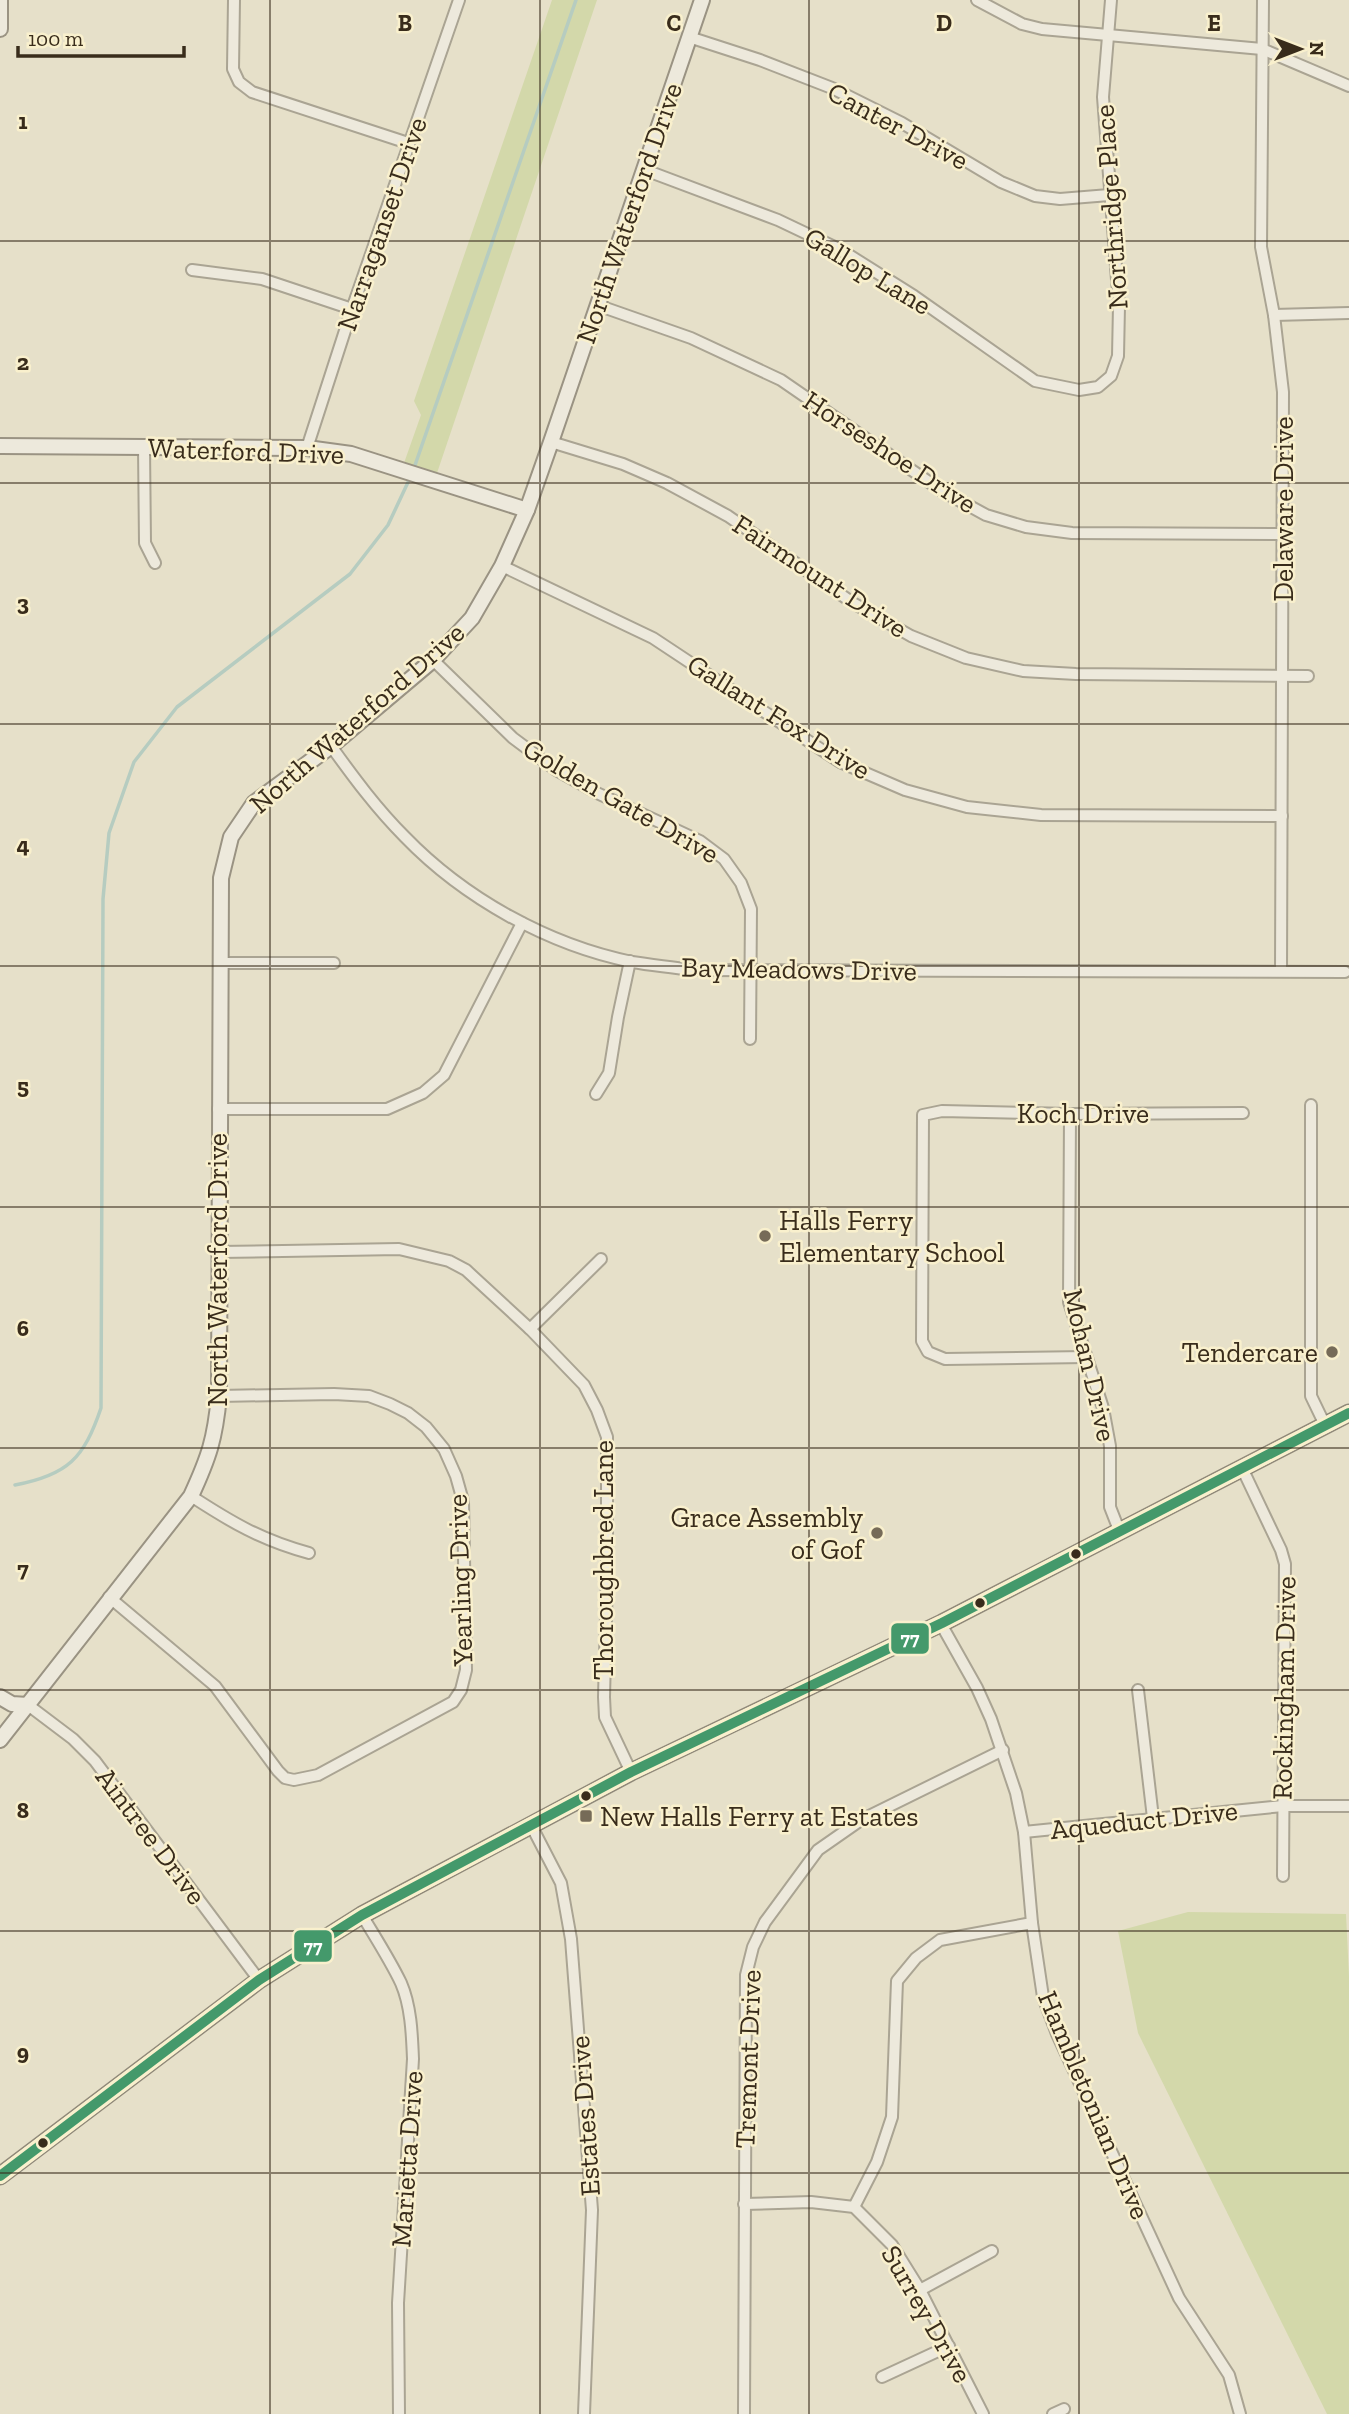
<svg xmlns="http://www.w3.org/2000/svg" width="1349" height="2414" font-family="'Zilla Slab',serif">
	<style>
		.green { fill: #d3d8aa }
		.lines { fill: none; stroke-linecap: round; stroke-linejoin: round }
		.stream { stroke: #b6ccc0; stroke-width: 3.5 }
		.street-casing { stroke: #aaa493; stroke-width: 14 }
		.secondary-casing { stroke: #9a9383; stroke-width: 18 }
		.primary-casing { stroke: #908979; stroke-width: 19 }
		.street { stroke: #ede9dc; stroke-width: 10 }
		.secondary { stroke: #ede9dc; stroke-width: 14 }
		.primary { stroke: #e5e0cc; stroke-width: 16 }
		.bus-1-casing { stroke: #f9f0cd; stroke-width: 16 }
		.bus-1 { stroke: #44996b; stroke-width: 10 }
		.grid { fill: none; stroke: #392c1b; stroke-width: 2; stroke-opacity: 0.55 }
		.poi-dot { fill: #766b58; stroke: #f9f0cd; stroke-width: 2.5 }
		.bus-dot { fill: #392c1b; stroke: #f9f0cd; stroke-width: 2.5 }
		.labels { text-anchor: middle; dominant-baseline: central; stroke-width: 5; stroke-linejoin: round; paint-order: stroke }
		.street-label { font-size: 28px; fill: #392c1b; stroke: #f9f0cd }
		.poi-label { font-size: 28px; fill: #392c1b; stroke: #f9f0cd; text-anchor: start }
		.grid-label { font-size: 23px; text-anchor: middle; font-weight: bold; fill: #392c1b; stroke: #f9f0cd; stroke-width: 5; stroke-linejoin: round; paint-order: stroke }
		.line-badge { stroke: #f9f0cd; stroke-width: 2.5 }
		.badge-label { font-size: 19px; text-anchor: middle; font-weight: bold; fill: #fff }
	</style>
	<rect width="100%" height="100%" fill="#e6e0c9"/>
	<g class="green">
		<polygon points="552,0 597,0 437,473 404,463 421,415 414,401"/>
		<polygon points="1188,1912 1346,1914 1349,1976 1349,2414 1327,2414 1138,2033 1118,1931"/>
	</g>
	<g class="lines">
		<g class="stream">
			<polyline points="413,471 576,0"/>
			<path d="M 15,1485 C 68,1475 84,1458 101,1408 L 103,899 L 109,833 L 134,762 L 177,707 L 350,574 L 388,525 L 410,478"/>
		</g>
		<g class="street-casing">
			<g id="street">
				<polyline points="234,0 233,69 239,82 252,92 408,143"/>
				<polyline points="977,0 1022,24 1042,29 1262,49 1349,86"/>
				<polyline points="1263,0 1261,247 1274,315 1283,392 1281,970"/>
				<polyline points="689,37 760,60 832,88 902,123 1001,182 1035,196 1060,199 1109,195"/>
				<polyline points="645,170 778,220 841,250 914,296 1035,381 1079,390 1098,387 1111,376 1118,356 1119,306 1103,97 1111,0"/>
				<polyline points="192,270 262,279 352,309"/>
				<polyline points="597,305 691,338 781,380 942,491 986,515 1026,527 1072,533 1283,534"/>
				<polyline points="1274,315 1349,313"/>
				<polyline points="551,442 623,464 667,483 728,516 853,603 911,636 966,658 1023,671 1076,674 1308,676"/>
				<polyline points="144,447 145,543 155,563"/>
				<polyline points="307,448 352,309 459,0"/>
				<polyline points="502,566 653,638 840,762 905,790 967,807 1041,815 1282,816"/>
				<polyline points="433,660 513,738 556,770 597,793 700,841 724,859 741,883 751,909 750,1039"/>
				<path d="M 331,746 C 354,778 377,809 405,837 C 464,898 548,945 632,962 C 651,965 670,967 690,970 L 1345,972"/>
				<polyline points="220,963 334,963"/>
				<polyline points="596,1094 609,1073 618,1017 630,961"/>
				<polyline points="1311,1105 1311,1396 1325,1425"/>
				<polyline points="218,1109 387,1109 423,1093 444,1075 522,923"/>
				<polyline points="1070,1114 1069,1302 1103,1408 1110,1446 1110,1507 1119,1530"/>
				<polyline points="219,1252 399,1249 449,1261 466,1270 530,1329 584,1385 597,1410 607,1437 607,1577 604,1697 605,1717 631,1772"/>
				<polyline points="530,1329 601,1259"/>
				<polyline points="1086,1357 945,1359 928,1352 922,1341 923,1115 942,1111 1070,1114 1243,1113"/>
				<polyline points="1242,1468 1281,1550 1285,1564 1283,1876"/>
				<path d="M 191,1496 C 231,1522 261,1540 309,1553"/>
				<polyline points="109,1597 215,1686 278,1771 285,1778 294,1780 318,1775 453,1702 461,1690 466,1670 463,1501 456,1476 444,1449 426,1427 408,1413 390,1404 369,1396 334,1394 219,1396"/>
				<polyline points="941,1624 977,1688 991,1719 1016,1793 1024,1832 1032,1923 1043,1997 1057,2034 1179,2298 1229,2375 1240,2414"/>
				<polyline points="1138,1690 1153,1818"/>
				<polyline points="28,1705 73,1739 95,1761 259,1980"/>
				<polyline points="531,1825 561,1883 571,1939 592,2210 584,2414"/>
				<polyline points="1024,1832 1283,1806 1349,1806"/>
				<path d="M 362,1915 C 375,1937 390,1960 401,1983 C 411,2006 412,2034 413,2059 L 398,2303 L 399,2414"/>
				<polyline points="744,2204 811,2202 854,2207 892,2245 920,2290 983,2414"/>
				<polyline points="854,2207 877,2162 892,2117 897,1981 916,1958 940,1940 1032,1923"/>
				<polyline points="920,2290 992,2251"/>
				<polyline points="882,2377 949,2346"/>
				<polyline points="744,2414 746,1975 753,1947 765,1922 818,1850 861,1820 1003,1750"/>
				<polyline points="1053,2414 1064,2409"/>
			</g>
		</g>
		<g class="secondary-casing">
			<g id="secondary">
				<polyline points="0,29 0,0"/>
				<polyline points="0,446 307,448 351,454 527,510"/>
				<polyline points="0,1697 12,1704 28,1705"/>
				<path d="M 0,1740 L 191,1496 C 209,1457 215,1439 219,1396 L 221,878 L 231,837 L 254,803 L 331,746 L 433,660 L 472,618 L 502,566 L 527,510 L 551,442 L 702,0"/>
			</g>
		</g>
		<g class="primary-casing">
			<polyline id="primary" points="0,2176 259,1980 362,1915 631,1772 942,1623 1349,1413"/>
		</g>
		<use href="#street" class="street"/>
		<use href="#secondary" class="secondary"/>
		<use href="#primary" class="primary"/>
		<g class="bus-1-casing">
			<polyline id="bus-1" points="0,2176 259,1980 362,1915 631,1772 942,1623 1349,1413"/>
		</g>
		<use href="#bus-1" class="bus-1"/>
	</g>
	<path class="grid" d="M 270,0 L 270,2414M 540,0 L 540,2414M 809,0 L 809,2414M 1079,0 L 1079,2414M 0,241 L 1349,241M 0,483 L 1349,483M 0,724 L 1349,724M 0,966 L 1349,966M 0,1207 L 1349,1207M 0,1448 L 1349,1448M 0,1690 L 1349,1690M 0,1931 L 1349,1931M 0,2173 L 1349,2173"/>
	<g class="poi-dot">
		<circle cx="765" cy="1236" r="7"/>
		<circle cx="1332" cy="1352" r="7"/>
		<circle cx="877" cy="1533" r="7"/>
		<rect x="579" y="1809" width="14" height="14" rx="3.5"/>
	</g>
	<g class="bus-dot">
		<circle cx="1076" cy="1554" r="6"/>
		<circle cx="980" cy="1603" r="6"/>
		<circle cx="586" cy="1796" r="6"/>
		<circle cx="43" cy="2143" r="6"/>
	</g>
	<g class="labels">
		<g class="street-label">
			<text transform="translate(898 126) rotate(28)">Canter Drive</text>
			<text transform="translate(1111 207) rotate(-94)">Northridge Place</text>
			<text transform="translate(629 213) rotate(-71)">North Waterford Drive</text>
			<text transform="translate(382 224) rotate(-71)">Narraganset Drive</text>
			<text transform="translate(868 271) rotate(31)">Gallop Lane</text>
			<text transform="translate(246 451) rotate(2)">Waterford Drive</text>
			<text transform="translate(890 452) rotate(33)">Horseshoe Drive</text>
			<text transform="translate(1283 509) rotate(-90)">Delaware Drive</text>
			<text transform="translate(820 576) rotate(33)">Fairmount Drive</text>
			<text transform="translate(779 717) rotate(32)">Gallant Fox Drive</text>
			<text transform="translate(357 718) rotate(-41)">North Waterford Drive</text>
			<text transform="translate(621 801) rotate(30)">Golden Gate Drive</text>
			<text transform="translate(799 969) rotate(1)">Bay Meadows Drive</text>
			<text x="1083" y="1113">Koch Drive</text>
			<text transform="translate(217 1270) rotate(-90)">North Waterford Drive</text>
			<text transform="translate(1090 1365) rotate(77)">Mohan Drive</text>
			<text transform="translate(603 1560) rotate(-90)">Thoroughbred Lane</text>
			<text transform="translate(460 1580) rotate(-92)">Yearling Drive</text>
			<text transform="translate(1284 1688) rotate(-89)">Rockingham Drive</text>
			<text transform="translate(1144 1820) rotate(-6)">Aqueduct Drive</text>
			<text transform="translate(151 1836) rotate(53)">Aintree Drive</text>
			<text transform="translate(748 2059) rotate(-88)">Tremont Drive</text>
			<text transform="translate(1094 2105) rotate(67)">Hambletonian Drive</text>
			<text transform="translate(585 2116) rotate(-94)">Estates Drive</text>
			<text transform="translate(407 2159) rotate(-86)">Marietta Drive</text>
			<text transform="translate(927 2314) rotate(60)">Surrey Drive</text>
		</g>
		<g class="poi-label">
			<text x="779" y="1220">Halls Ferry<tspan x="779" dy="32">Elementary School</tspan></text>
			<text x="1318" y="1352" text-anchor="end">Tendercare</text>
			<text x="863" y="1517" text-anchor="end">Grace Assembly<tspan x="863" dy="32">of Gof</tspan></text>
			<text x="600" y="1816">New Halls Ferry at Estates</text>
		</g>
	</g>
	<g class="grid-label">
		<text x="405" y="31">B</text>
		<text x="674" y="31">C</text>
		<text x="944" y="31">D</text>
		<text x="1214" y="31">E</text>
		<text x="23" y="129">1</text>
		<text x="23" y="370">2</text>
		<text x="23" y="611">3</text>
		<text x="23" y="853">4</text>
		<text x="23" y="1094">5</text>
		<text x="23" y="1336">6</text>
		<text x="23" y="1577">7</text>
		<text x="23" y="1818">8</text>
		<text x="23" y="2060">9</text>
	</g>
	<g class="line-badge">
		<rect x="890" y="1622" width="40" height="33" rx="7" fill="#44996b"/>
		<rect x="293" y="1929" width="40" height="34" rx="7" fill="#44996b"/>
	</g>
	<g class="badge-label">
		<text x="910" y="1645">77</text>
		<text x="313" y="1953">77</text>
	</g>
	<g transform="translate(1300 49) rotate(90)" stroke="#f9f0cd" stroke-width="5" paint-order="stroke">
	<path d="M0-5L12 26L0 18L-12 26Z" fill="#392c1b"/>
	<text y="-10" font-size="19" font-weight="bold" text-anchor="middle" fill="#392c1b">N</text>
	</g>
	<path d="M18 46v10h166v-10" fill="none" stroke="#392c1b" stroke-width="3.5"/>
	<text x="28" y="46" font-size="21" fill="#392c1b" stroke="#f9f0cd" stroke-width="5" paint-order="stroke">100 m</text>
</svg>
